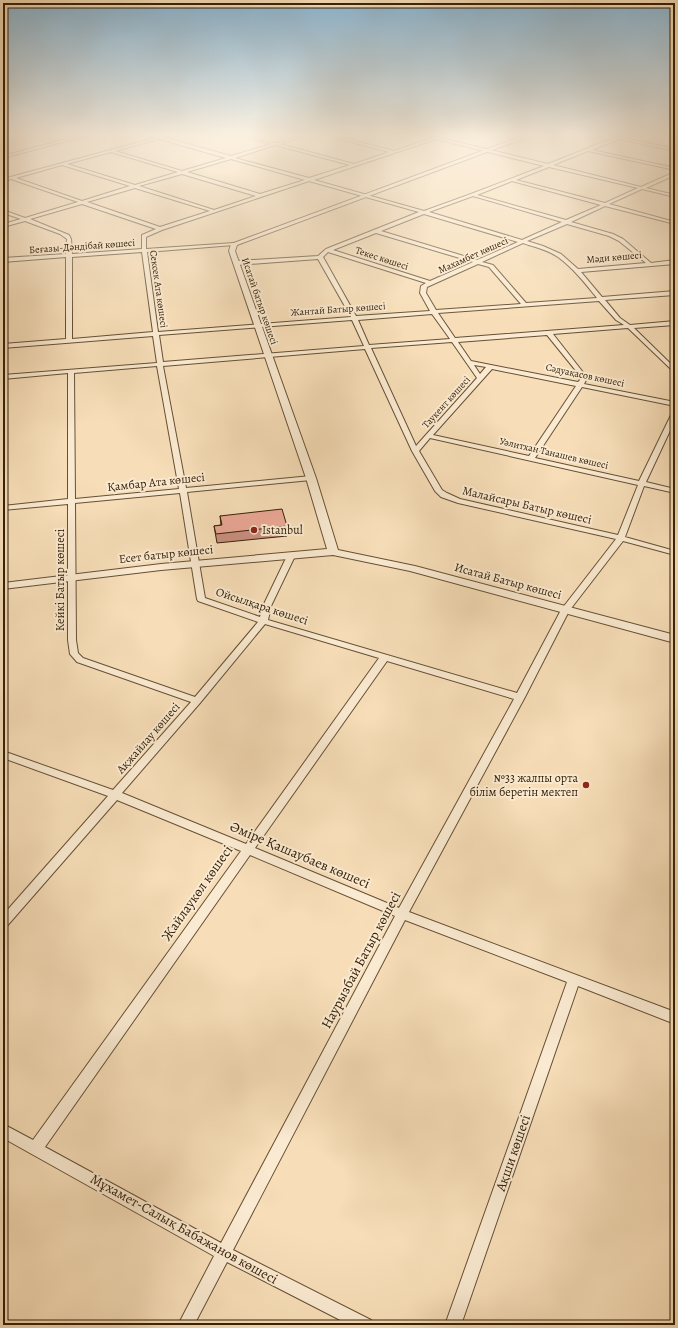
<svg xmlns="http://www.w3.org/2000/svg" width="678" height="1328" font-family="Alegreya,serif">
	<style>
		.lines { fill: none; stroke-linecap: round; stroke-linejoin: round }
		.minor-casing { stroke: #665034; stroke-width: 2 }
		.tertiary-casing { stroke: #665034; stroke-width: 2 }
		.minor { fill: #faead1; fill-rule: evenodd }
		.tertiary { fill: #faead1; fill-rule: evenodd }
		.wall { fill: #ca9082; stroke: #362108 }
		.building { fill: #eba897; stroke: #362108 }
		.poi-dot { fill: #8f2418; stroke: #faead1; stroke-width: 1.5 }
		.labels { text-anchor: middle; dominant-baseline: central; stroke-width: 4; stroke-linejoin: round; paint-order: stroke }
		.far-street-label { font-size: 10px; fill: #362108; stroke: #faead1 }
		.street-label { font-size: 12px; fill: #362108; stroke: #faead1 }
		.poi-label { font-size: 12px; fill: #362108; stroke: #faead1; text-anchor: start }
		.near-street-label { font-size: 14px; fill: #362108; stroke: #faead1 }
	</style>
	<rect width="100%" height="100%" fill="#f7deb8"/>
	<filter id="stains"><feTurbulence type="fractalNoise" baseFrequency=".005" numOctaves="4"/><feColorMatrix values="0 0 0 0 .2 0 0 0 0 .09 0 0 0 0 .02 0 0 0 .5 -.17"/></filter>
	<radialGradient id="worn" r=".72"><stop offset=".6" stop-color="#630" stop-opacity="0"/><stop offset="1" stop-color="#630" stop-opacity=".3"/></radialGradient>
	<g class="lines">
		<g class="minor-casing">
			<g id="minor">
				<polygon points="81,135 89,135 3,158 3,156"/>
				<path d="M 148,135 L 156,135 L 231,156 L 271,144 L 238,135 C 250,135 267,144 276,143 C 287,141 296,135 308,135 L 280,144 L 354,164 L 389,152 L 325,135 L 333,135 L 394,151 L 432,138 L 430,137 L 432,136 L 548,164 L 621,135 L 628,135 L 623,138 L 675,149 L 675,151 L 619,139 L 592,150 L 675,168 L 675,170 L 588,151 L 553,165 L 641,187 L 675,172 L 675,175 L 646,188 L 675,195 L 675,197 L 642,189 L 609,204 L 675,222 L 675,224 L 605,206 L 571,222 L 613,234 L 623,239 L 651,263 L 675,260 L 675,264 L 581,272 L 602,297 L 675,291 L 675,295 L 605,300 L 620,318 L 630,325 L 675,321 L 675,325 L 634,328 L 675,368 L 675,373 L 628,328 L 553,334 L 582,371 L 586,380 L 584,384 L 675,402 L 675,406 L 582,387 L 535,458 L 639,481 L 672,413 L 675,411 L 675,420 L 646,482 L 675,489 L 675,493 L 644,486 L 625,537 L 675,551 L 675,555 L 623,541 L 569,611 L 525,697 L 409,912 L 675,1012 L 675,1024 L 578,986 L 461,1325 L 445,1325 L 567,982 L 405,920 L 233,1250 L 371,1320 L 374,1325 L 350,1325 L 227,1262 L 194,1325 L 178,1325 L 214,1256 L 3,1138 L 3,1124 L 33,1140 L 241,851 L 117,800 L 7,926 L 3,928 L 3,915 L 108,796 L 3,758 L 3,751 L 113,790 L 191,702 L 77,662 L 70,654 L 68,640 L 68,504 L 3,510 L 3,506 L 68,499 L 68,373 L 3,379 L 3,375 L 157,363 L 153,336 L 3,348 L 3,344 L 66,339 L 66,257 L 3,262 L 3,258 L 66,254 L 67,239 L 60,234 L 25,221 L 3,227 L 3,224 L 21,219 L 3,213 L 3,210 L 25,218 L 78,202 L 11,179 L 3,181 L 3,179 L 155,138 ZM 159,139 L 226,158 L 182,171 L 115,151 ZM 436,139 L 544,166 L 471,194 L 424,211 L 314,180 ZM 275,145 L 350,165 L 309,178 L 235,158 ZM 111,152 L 178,172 L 135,185 L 67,164 ZM 231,159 L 305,180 L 260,194 L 187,172 ZM 62,165 L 130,186 L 82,201 L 16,178 ZM 549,167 L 638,188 L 605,203 L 516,180 ZM 182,174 L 256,196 L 214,210 L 139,186 ZM 309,181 L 419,212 L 326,249 L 318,256 L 236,261 L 233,263 L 236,265 L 318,259 L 351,317 L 158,332 L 147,252 L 234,245 L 236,244 L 234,243 L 146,249 L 146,237 L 162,230 ZM 512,181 L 601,205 L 566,220 L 477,195 ZM 135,188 L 210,211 L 160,227 L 87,202 ZM 473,196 L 562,222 L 522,240 L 429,212 ZM 82,204 L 156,229 L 142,235 L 142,249 L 72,254 L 71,239 L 69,235 L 30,219 ZM 424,214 L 518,242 L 477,260 L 381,231 ZM 567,224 L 609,236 L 619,241 L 646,263 L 578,269 L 561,254 L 543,246 L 527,241 ZM 376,233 L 473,262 L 430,281 L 333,250 ZM 523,243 C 534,247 548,250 558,257 C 573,268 585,283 597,298 L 526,303 L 493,265 L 482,262 ZM 142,252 L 153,332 L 72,339 L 72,257 ZM 328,252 L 426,283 L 421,286 L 420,293 L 430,311 L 356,316 L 323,257 ZM 478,264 L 489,267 L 521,304 L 436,310 L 426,293 L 427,287 ZM 599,301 L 616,320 L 624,325 L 455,338 L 438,313 ZM 432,314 L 450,339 L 369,345 L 358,320 ZM 352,320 L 364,346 L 163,362 L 159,335 ZM 547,335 L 577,372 L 580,380 L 578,382 L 471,361 L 458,342 ZM 452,342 L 477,378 L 416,446 L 371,348 ZM 365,349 L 412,451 L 435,491 L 441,497 L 458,503 L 616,539 L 561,610 L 517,693 L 268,620 L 271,606 L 295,556 L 294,554 L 291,554 L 287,556 L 263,606 L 260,617 L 205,598 L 187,492 L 311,480 L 315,478 L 311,476 L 186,488 L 163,366 ZM 474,365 L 486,367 L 480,374 ZM 157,366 L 179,489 L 75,499 L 74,373 ZM 492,369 L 576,386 L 529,456 L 433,435 ZM 430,438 L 638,485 L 618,535 L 460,499 L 447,493 L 442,490 L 419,451 ZM 180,493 L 197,599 L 198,601 L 258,622 L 195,697 L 83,658 L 78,653 L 76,640 L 75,503 ZM 265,624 L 379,658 L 246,844 L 122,793 L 200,703 ZM 387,661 L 514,699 L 399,908 L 255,848 ZM 250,855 L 395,916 L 221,1243 L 45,1147 Z"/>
			</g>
		</g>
		<g class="tertiary-casing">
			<polygon id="tertiary" points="525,135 533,135 237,245 235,251 316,478 338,550 415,566 675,635 675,643 410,571 333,555 161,570 3,589 3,583 161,564 327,549 306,478 229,251 231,244"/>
		</g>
		<use href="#minor" class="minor"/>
		<use href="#tertiary" class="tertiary"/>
	</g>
	<polygon class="wall" points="220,516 287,526 287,536 217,543 214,526 221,525"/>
	<polygon class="building" points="282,509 287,526 216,534 214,526 222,525 220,516"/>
	<linearGradient id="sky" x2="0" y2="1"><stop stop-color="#8bb7d4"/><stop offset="0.42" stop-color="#fbf0df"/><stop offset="1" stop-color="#fbf0df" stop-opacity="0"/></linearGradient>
	<rect width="678" height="321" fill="url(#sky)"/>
	<g class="poi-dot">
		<circle cx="254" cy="530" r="4"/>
		<circle cx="586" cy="785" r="4"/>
	</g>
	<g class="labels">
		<g class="far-street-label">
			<text transform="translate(82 246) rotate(-4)">Беғазы-Дәндібай көшесі</text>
			<text transform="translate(473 255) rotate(-24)">Махамбет көшесі</text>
			<text transform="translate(614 257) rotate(-5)">Мәди көшесі</text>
			<text transform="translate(382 258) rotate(18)">Текес көшесі</text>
			<text transform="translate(159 289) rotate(82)">Сексек Ата көшесі</text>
			<text transform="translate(260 301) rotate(71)">Исатай батыр көшесі</text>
			<text transform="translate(338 309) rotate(-4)">Жантай Батыр көшесі</text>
			<text transform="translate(585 375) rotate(12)">Сәдуақасов көшесі</text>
			<text transform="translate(446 402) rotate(-48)">Таукент көшесі</text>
			<text transform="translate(554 453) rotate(13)">Уәлитхан Танашев көшесі</text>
		</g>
		<g class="street-label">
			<text transform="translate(156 482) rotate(-6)">Қамбар Ата көшесі</text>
			<text transform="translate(527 505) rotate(13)">Малайсары Батыр көшесі</text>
			<text transform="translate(166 554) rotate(-6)">Есет батыр көшесі</text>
			<text transform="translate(60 580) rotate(-90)">Кейкі Батыр көшесі</text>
			<text transform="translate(508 581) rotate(15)">Исатай Батыр көшесі</text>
			<text transform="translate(262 606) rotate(18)">Ойсылқара көшесі</text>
			<text transform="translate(148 738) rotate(-49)">Ақжайлау көшесі</text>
		</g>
		<g class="poi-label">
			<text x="262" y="530">Istanbul</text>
			<text x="578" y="778" text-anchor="end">№33 жалпы орта<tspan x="578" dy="14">білім беретін мектеп</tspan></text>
		</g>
		<g class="near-street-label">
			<text transform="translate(300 855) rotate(23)">Әміре Қашаубаев көшесі</text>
			<text transform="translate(197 893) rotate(-55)">Жайлаукөл көшесі</text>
			<text transform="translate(361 960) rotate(-62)">Наурызбай Батыр көшесі</text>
			<text transform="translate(513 1153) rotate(-71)">Ақши көшесі</text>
			<text transform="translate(184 1229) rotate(29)">Мұхамет-Салық Бабажанов көшесі</text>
		</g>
	</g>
	<rect width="678" height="1328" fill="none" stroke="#f7deb8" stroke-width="16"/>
	<rect x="4" y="4" width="670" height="1320" fill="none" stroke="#362108" stroke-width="2"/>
	<rect x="8" y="8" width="662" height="1312" fill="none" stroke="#362108"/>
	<rect width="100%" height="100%" filter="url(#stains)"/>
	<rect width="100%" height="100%" fill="url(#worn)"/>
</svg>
